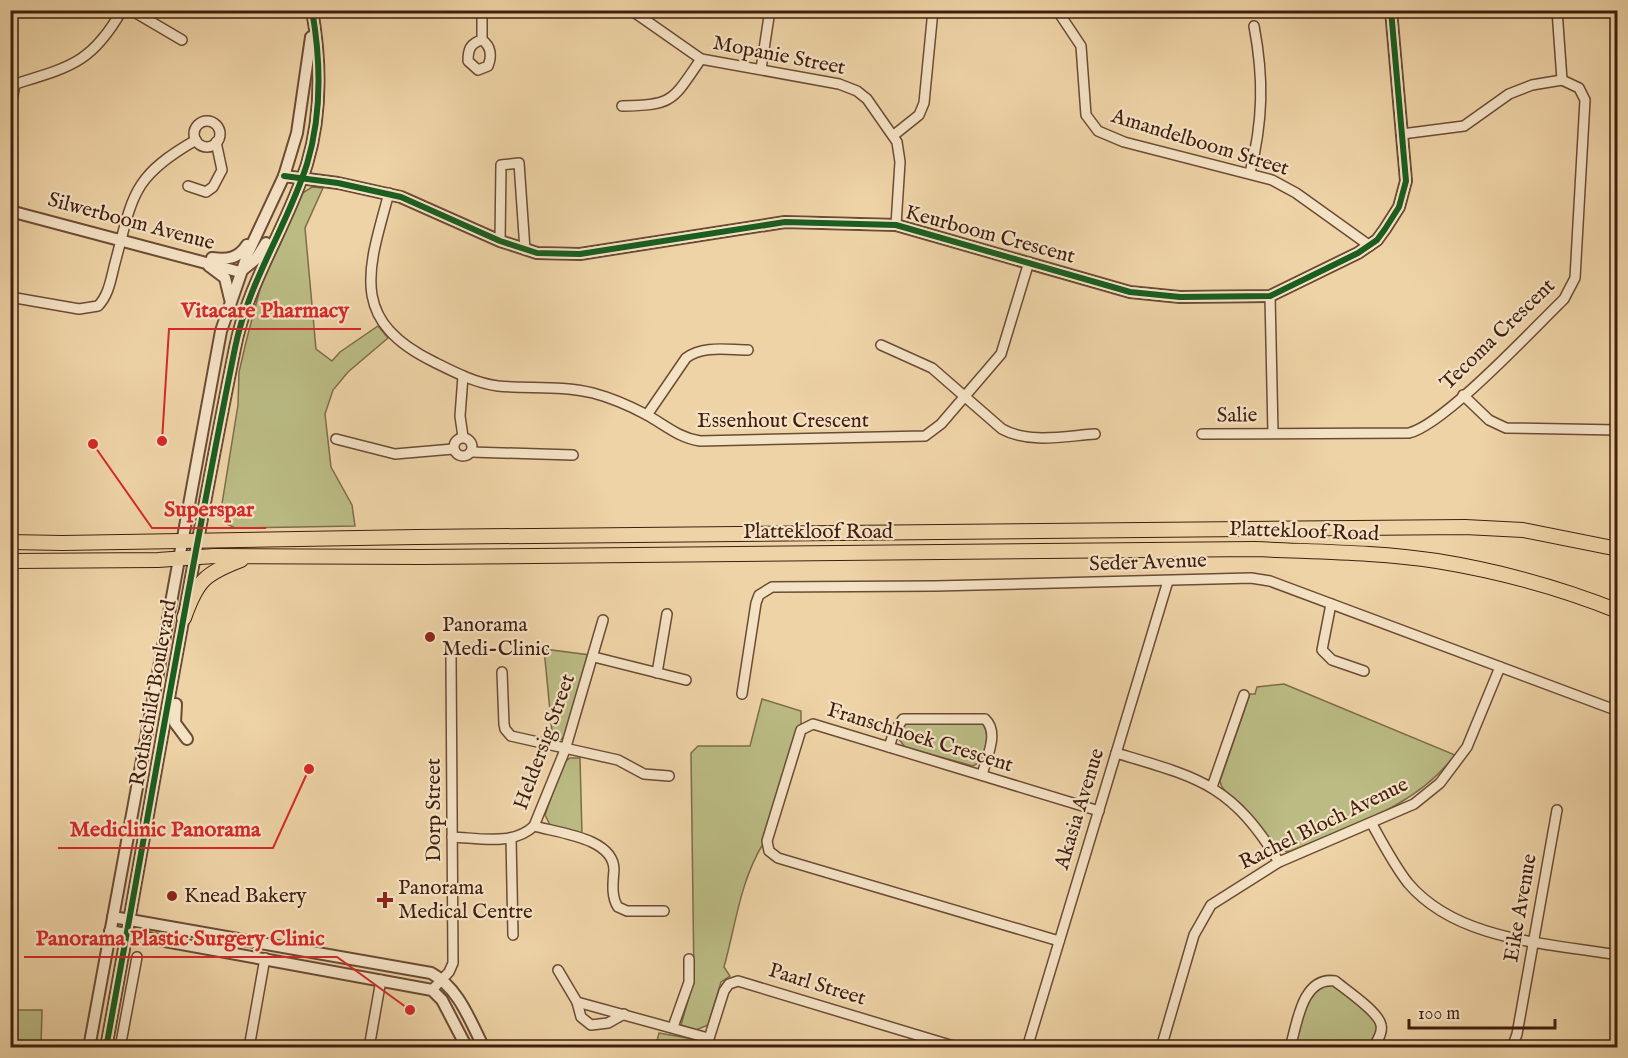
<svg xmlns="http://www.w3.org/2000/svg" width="1628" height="1058" font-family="'IM FELL English',serif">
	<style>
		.green { fill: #bbbb84; stroke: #7e6c4a; stroke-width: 1.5 }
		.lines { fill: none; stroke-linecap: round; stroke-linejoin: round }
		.minor-casing { stroke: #6c4b35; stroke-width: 12 }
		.tertiary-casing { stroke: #6c4b35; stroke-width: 14 }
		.primary-casing { stroke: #411e0f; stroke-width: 16 }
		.minor { stroke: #f4e2c5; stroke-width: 9 }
		.tertiary { stroke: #f4e2c5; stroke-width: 10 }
		.primary { stroke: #eed3a6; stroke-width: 14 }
		.cycleway-casing { stroke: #f4e2c5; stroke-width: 10 }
		.cycleway { stroke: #1b5e20; stroke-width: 6 }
		.poi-dot { fill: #8f2418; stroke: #f4e2c5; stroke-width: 2 }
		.labels { text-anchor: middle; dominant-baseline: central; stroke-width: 4.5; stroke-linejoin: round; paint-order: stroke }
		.street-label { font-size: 21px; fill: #411e0f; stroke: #f4e2c5 }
		.poi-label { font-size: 21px; fill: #411e0f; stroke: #f4e2c5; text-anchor: start }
		.leader { fill: none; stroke: #d62828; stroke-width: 2 }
		.callout-dot { fill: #d62828; stroke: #f4e2c5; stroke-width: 2 }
		.callout-label { font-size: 22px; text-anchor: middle; font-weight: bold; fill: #d62828; stroke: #f4e2c5; stroke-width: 4.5; stroke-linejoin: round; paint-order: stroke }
	</style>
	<rect width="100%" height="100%" fill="#eed3a6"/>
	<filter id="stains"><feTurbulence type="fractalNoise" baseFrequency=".00333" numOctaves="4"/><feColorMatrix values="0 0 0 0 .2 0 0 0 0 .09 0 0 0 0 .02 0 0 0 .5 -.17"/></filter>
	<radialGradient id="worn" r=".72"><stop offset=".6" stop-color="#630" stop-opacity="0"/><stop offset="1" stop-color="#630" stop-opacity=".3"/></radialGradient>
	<g class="green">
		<polygon points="312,187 323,188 305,228 316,349 332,361 340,352 378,326 388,338 348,372 333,390 325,414 331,467 352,505 355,526 235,528 225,523 221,510 238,405 239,372 247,338 263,278 301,194"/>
		<polygon points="544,649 590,655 566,734 562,739 553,742"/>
		<path d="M 1284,684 L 1455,755 C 1415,808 1350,826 1291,851 C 1286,852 1282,852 1278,848 C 1268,841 1252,816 1242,805 C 1234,797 1222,793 1220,781 L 1250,694 L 1255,694 L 1257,687 Z"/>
		<path d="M 762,699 L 801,711 L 801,724 L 763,844 C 740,881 735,928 724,967 L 730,976 L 721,982 L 708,1025 L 696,1030 L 681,1025 L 694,980 L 691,753 L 698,746 L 750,746 Z"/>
		<path d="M 976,721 L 983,724 C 991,737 987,759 973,766 L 905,747 L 898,738 L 902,726 L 906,723 Z"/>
		<polygon points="570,758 580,758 582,835 550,825 545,815 563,763"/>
		<polygon points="1335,981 1382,1026 1373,1047 1290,1048 1306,995"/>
		<polygon points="11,1010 42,1010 41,1047 11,1047"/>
		<polygon points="659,1033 693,1039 700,1047 655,1048"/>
	</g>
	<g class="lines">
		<g class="minor-casing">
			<g id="minor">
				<polyline points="131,10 182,40"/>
				<polyline points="631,10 701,59 839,84 857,91 867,99 897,142 900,162 896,225"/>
				<polyline points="1057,10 1081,46 1086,115 1098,131 1124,142 1272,180 1296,193 1370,246"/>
				<polyline points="1557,10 1562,80"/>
				<path d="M 482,40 C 470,43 468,50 468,61 L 478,70 L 488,66 C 492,56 491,46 482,40 L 482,10"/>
				<polyline points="761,69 770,10"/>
				<polyline points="10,74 15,84 10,110"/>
				<path d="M 15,84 C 70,67 92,63 122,10"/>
				<path d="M 622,106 C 674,105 672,101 701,59"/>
				<circle cx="207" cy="134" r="13"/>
				<polyline points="894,135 919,115 924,103 933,10"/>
				<path d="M 1250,173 C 1263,122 1264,78 1254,26"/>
				<polyline points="188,186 206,192 213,187 222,170 216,142"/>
				<path d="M 389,193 C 368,270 348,320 434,362 C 454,372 475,383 498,386 C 529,389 561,385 593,393 C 612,398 630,406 647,415 C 665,425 679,438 700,441 L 925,436 L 941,424 L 1001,354 L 1029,262"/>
				<polyline points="500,241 501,165 519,163 525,250"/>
				<polyline points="1270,296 1273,433"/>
				<path d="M 10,297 L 79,309 L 98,306 C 109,295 111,278 115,263 C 133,196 131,177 196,140"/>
				<path d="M 881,345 L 932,368 L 1002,429 C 1029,444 1065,436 1095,434"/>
				<polyline points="463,376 460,416 463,437"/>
				<polyline points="1463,395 1489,420 1506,428 1618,430"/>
				<path d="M 647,415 L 686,358 C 703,345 728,350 748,350"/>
				<path d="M 1202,434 L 1409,433 C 1445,424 1533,329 1564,299 L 1575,278 L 1585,100 L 1579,88 L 1562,80 L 1532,85 L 1509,94 L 1464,126 L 1402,134"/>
				<circle cx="463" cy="447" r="9"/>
				<polyline points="336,439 395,454 453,449"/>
				<polyline points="471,452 573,455"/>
				<polyline points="1331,604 1322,650 1332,660 1364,671"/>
				<polyline points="594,657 686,680"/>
				<polyline points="502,672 504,724 505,729 511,736 618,760 644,774 669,776"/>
				<polyline points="657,673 667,614"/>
				<polyline points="742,694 756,603 759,595 772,587 935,586 1251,578 1270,581 1618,711"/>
				<path d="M 889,747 L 894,732 L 903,719 L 985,719 C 1000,733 986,758 982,775"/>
				<path d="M 1116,753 C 1200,778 1231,784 1279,862"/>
				<polyline points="1212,787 1244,695"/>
				<path d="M 1372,824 C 1383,844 1394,865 1408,883 C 1457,941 1548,943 1618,955"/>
				<path d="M 534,826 C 559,833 614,838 614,870 C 613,882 611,897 618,907 L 627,911 L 664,911"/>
				<path d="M 452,837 C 479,838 513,846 534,826 L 565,750 L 603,620"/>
				<polyline points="511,838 513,935"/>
				<polyline points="1059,941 778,858 769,851 767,841 801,730 813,724 1099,811"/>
				<polyline points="558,970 577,1002 708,1038"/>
				<polyline points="432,990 449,972 453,963 451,657"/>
				<polyline points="577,1002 581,1017 591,1025 608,1023 624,1014"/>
				<polyline points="673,1027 689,982 689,959"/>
				<polyline points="120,1048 137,957"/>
				<polyline points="249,1048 265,958"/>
				<polyline points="369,1048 381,980"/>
				<polyline points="706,1048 724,991 729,984 738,981 960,1048"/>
				<polyline points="1027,1048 1168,581"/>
				<polyline points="1161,1048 1194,935 1211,905 1279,862 1414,804 1440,783 1467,747 1500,667"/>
				<path d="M 1290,1048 C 1297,1024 1302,976 1335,981 C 1346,990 1379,1012 1381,1025 C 1383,1033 1377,1041 1373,1048"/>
				<polyline points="1512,1048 1517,1034 1557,810"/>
			</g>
		</g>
		<g class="tertiary-casing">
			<g id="tertiary">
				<polyline points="284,176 338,183 401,197 500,241 537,253 580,254 785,222 896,225 1130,292 1180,297 1270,296 1358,253 1377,240 1385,229 1399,207 1406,181 1391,10"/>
				<polyline points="10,211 240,272"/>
				<path d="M 212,258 C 227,260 238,259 247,245"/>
				<polyline points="209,266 225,278 230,299"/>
				<polyline points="241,271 256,259 266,243"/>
				<polyline points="176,704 175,723 187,739"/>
				<path d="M 113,917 L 431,973 C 459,988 470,1021 484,1048"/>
				<polyline points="110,931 432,990 442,1000 467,1048"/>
				<polyline points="89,1048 221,331 248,253 284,176 297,133 311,37"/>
				<path d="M 106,1048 C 149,814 188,580 235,348 C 248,282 287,227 307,164 C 322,114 321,61 312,10"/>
			</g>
		</g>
		<g class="primary-casing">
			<g id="primary">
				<polyline points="10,542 62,543 417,537 1465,527 1523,530 1618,549"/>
				<path d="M 10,561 L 158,560 L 214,556 L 421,557 L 1255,549 C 1316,552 1377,552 1437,561 C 1498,571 1561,588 1618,611"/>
				<path d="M 184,618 C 197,581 204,574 241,560"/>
			</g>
		</g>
		<use href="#minor" class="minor"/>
		<use href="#tertiary" class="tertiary"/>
		<use href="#primary" class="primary"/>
		<g class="cycleway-casing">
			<g id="cycleway">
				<polyline points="284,176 338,183 401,197 500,241 537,253 580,254 785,222 896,225 1130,292 1180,297 1270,296 1358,253 1377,240 1385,229 1399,207 1406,181 1391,10"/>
				<path d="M 106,1048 C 149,814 188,580 235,348 C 248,282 287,227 307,164 C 322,114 321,61 312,10"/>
			</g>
		</g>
		<use href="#cycleway" class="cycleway"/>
	</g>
	<g class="poi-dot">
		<circle cx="430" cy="637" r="6"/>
		<circle cx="172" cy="896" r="6"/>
		<path d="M382 891h6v6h6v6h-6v6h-6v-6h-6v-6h6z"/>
	</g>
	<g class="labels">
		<g class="street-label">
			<text transform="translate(779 56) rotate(11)">Mopanie Street</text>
			<text transform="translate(1200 143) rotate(17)">Amandelboom Street</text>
			<text transform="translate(131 222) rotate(15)">Silwerboom Avenue</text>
			<text transform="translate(990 235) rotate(15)">Keurboom Crescent</text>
			<text transform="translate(1498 335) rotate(-44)">Tecoma Crescent</text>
			<text transform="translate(1237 416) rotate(-1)">Salie</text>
			<text x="783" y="421">Essenhout Crescent</text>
			<text x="818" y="532">Plattekloof Road</text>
			<text transform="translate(1304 532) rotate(2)">Plattekloof Road</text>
			<text transform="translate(1148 563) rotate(-2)">Seder Avenue</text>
			<text transform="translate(154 693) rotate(-80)">Rothschild Boulevard</text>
			<text transform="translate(920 738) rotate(17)">Franschhoek Crescent</text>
			<text transform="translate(545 742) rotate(-70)">Heldersig Street</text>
			<text transform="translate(1080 809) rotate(-73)">Akasia Avenue</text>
			<text transform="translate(434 810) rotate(-90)">Dorp Street</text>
			<text transform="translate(1324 824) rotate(-26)">Rachel Bloch Avenue</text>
			<text transform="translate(1521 908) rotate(-80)">Eike Avenue</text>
			<text transform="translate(817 985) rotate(17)">Paarl Street</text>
		</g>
		<g class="poi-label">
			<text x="442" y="625">Panorama<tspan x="442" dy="24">Medi-Clinic</tspan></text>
			<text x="398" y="888">Panorama<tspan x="398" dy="24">Medical Centre</tspan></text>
			<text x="184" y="896">Knead Bakery</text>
		</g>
	</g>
	<path class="leader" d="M162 441L169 329H361M93 444L152 528H266M309 769L273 848H58M410 1010L337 957H24"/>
	<g class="callout-dot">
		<circle cx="162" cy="441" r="6"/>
		<circle cx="93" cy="444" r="6"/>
		<circle cx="309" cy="769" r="6"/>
		<circle cx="410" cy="1010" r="6"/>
	</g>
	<g class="callout-label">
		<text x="265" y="317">Vitacare Pharmacy</text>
		<text x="209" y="516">Superspar</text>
		<text x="165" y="836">Mediclinic Panorama</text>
		<text x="180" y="945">Panorama Plastic Surgery Clinic</text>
	</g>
	<rect width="1628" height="1058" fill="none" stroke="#eed3a6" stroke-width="36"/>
	<rect x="12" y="12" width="1604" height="1034" fill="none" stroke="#411e0f" stroke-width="3"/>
	<rect x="18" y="18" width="1592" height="1022" fill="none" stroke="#411e0f" stroke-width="1.5"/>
	<path d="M1409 1019v9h146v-9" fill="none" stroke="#411e0f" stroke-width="3"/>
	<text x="1418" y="1019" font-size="18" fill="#411e0f" stroke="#f4e2c5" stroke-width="4.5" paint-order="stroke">100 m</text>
	<rect width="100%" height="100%" filter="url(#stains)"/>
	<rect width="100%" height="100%" fill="url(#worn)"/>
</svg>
